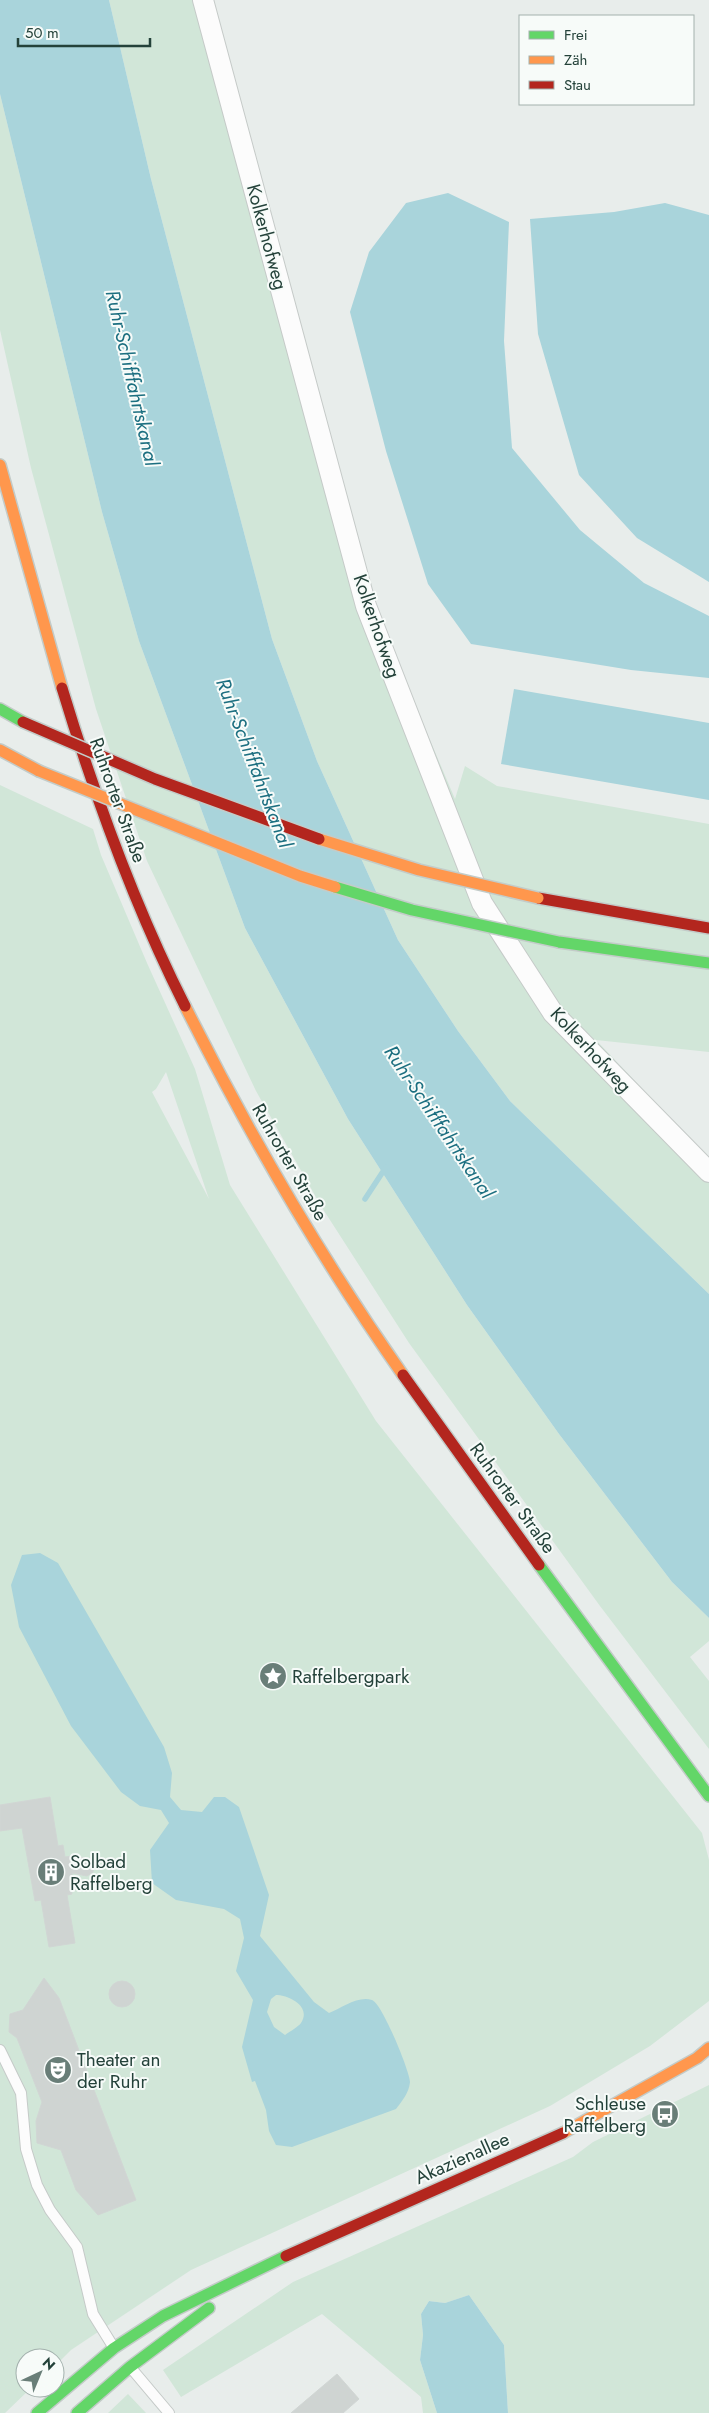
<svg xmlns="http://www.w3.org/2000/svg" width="709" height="2413" font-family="Jost,sans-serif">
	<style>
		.green { fill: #d1e6d8; fill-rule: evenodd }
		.water { fill: #a9d4db; fill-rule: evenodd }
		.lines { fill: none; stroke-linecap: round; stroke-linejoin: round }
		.stream { stroke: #a9d4db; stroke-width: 5.5 }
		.building { fill: #cfd4d2; stroke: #d1d6d4 }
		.lane-casing { stroke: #c5cac8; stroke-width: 12 }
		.street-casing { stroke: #c5cac8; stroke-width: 22 }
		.fast-casing { stroke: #c3cbc8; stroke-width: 14 }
		.slow-casing { stroke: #c3cbc8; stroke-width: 14 }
		.jam-casing { stroke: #c3cbc8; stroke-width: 14 }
		.lane { stroke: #fcfcfc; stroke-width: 10 }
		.street { stroke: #fcfcfc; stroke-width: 20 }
		.fast { stroke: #63d668; stroke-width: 11 }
		.slow { stroke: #ff974d; stroke-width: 11 }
		.jam { stroke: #b3261e; stroke-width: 11 }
		.fast-bridge-casing { stroke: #c3ccc9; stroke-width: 14; stroke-linecap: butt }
		.slow-bridge-casing { stroke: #c3ccc9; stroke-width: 14; stroke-linecap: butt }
		.jam-bridge-casing { stroke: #c3ccc9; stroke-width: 14; stroke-linecap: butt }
		.fast-bridge { stroke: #63d668; stroke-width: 11 }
		.slow-bridge { stroke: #ff974d; stroke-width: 11 }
		.jam-bridge { stroke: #b3261e; stroke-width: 11 }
		.labels { text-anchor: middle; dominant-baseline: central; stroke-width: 4; stroke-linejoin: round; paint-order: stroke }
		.street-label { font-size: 19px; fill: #24423a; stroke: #f7fbf9 }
		.poi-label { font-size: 19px; fill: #24423a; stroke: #f7fbf9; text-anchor: start }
		.water-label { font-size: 20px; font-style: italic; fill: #1c6f80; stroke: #f7fbf9 }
	</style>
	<rect width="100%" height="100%" fill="#e8edeb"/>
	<g class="green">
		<polygon points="109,0 208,0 373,606 455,799 465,766 497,786 709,824 709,1052 596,1040 709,1159 709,1294 510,1101 458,1031 398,940 317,761 272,639 151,179"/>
		<polygon points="0,94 102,512 139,641 245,928 348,1119 467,1305 559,1434 672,1582 709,1618 709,1641 690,1657 709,1681 709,1749 600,1606 409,1343 321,1206 256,1091 147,861 96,709 31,468 0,330"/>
		<path d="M 0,785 L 93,829 L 101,855 L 147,963 L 195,1069 L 230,1185 L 376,1421 L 702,1833 L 709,1860 L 709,2001 L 650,2046 L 550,2106 L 191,2270 L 71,2350 L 55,2366 L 55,2358 L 25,2358 L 25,2388 L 31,2388 L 5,2413 L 0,2413 ZM 166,1072 L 209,1199 L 152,1092 L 156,1089 Z"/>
		<polygon points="709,2085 709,2413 508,2413 504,2345 469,2295 445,2303 429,2301 421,2314 423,2335 420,2360 437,2413 423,2413 421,2397 322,2314 181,2397 163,2370 293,2282 573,2157 593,2142"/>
		<polygon points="128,2394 146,2413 108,2413"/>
	</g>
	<g class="water">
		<polygon points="0,0 109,0 151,179 272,639 317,761 398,940 458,1031 510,1101 709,1294 709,1618 672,1582 559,1434 467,1305 348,1119 245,928 139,641 102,512 0,94"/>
		<polygon points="448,193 509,222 504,341 512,448 580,530 644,583 709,616 709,678 631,670 471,644 428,584 386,451 350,312 369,252 406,203"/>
		<polygon points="665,203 709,215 709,582 637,538 579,475 538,334 530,219 614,212"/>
		<polygon points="514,689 709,723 709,800 501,764"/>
		<path d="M 40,1553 L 58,1563 L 164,1747 L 172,1773 L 170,1797 L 181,1810 L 202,1812 L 214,1797 L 225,1797 L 239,1807 L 269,1895 L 260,1936 L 314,2002 L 329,2013 C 341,2008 359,1995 372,2000 C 382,2003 410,2072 410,2082 C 409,2093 402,2101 396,2109 L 292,2147 L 276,2145 L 269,2131 L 266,2110 L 255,2081 L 252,2082 L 242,2047 L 253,2000 L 236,1971 L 244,1938 L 240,1919 L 224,1909 L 176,1900 L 152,1883 L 150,1850 L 169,1823 L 161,1810 L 140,1806 L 121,1792 L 71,1726 L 19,1627 L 11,1585 L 22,1555 ZM 276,1995 C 288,1995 312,2006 301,2023 C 298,2027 289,2032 285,2035 L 274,2027 L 267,2012 L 271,1999 Z"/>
		<polygon points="469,2295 504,2345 508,2413 437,2413 420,2360 423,2335 421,2314 429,2301 445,2303"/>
	</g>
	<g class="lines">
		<polyline class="stream" points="365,1199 386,1167"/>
	</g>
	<g class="building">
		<polygon points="50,1797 58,1846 63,1845 65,1857 73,1856 90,1859 94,1865 93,1872 87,1876 72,1873 73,1882 70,1883 72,1894 67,1895 75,1943 49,1947 41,1900 35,1901 22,1828 0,1831 0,1805"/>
		<polygon points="44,1978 59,1998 136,2200 98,2215 76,2190 61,2150 37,2143 36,2121 42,2102 17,2038 9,2032 10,2014 23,2010"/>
		<circle cx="122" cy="1994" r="13"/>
		<polygon points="337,2374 359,2399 343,2413 291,2413"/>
	</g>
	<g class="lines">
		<g class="lane-casing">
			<g id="lane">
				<polyline points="0,2050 21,2093 26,2149 37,2185 50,2210 77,2247 93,2314 114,2348"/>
				<polyline points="131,2368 169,2413"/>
			</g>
		</g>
		<g class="street-casing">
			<polyline id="street" points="203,0 366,606 482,903 553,1013 709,1172"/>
		</g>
		<g class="fast-casing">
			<g id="fast">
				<polyline points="0,709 23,722"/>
				<polyline points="559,942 709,963"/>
				<polyline points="539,1565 709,1796"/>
				<polyline points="37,2413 114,2348 163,2316 286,2256"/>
				<polyline points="77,2413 130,2367 209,2308"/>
			</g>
		</g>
		<g class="slow-casing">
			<g id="slow">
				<polyline points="0,465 62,688"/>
				<polyline points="0,750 39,771"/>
				<path d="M 185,1006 C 249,1134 321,1258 403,1375"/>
				<polyline points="563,2133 697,2058 709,2048"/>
			</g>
		</g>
		<g class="jam-casing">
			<g id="jam">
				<path d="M 62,688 C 95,797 134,905 185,1006"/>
				<polyline points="538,898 709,928"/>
				<polyline points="403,1375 539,1565"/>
				<polyline points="286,2256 563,2133"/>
			</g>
		</g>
		<use href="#lane" class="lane"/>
		<use href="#street" class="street"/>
		<use href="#fast" class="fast"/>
		<use href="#slow" class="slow"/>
		<use href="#jam" class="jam"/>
		<g class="fast-bridge-casing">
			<polyline id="fast-bridge" points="335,887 412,910 559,942"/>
		</g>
		<g class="slow-bridge-casing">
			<g id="slow-bridge">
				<polyline points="39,771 300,876 335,887"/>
				<polyline points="319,839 419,870 538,898"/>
			</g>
		</g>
		<g class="jam-bridge-casing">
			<polyline id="jam-bridge" points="23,722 155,779 319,839"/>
		</g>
		<use href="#fast-bridge" class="fast-bridge"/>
		<use href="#slow-bridge" class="slow-bridge"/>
		<use href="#jam-bridge" class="jam-bridge"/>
	</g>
	<defs>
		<g id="sight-disc" transform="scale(1.4375)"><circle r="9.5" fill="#697e78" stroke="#f7fbf9"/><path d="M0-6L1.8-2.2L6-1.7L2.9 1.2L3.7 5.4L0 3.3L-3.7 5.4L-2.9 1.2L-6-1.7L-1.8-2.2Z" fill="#fff"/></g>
		<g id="building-disc" transform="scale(1.4375)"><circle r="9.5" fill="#697e78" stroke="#f7fbf9"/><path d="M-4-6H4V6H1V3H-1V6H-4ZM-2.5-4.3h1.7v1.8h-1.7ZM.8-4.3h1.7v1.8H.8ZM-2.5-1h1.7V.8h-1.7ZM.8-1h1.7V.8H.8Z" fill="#fff"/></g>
		<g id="theatre-disc" transform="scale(1.4375)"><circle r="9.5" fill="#697e78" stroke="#f7fbf9"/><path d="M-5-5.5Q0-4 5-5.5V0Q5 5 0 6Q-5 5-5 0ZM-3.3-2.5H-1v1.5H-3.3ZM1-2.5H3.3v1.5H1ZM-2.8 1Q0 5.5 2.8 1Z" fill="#fff"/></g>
		<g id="bus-disc" transform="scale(1.4375)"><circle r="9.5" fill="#697e78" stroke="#f7fbf9"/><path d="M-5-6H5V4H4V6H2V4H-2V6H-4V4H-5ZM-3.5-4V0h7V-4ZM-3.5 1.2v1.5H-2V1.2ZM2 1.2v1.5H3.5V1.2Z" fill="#fff"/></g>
	</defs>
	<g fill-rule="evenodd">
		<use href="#sight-disc" x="273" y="1676"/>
		<use href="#building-disc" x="51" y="1872"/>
		<use href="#theatre-disc" x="58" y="2070"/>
		<use href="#bus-disc" x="665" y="2114"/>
	</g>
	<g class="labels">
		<g class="street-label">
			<text transform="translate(267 237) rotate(75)">Kolkerhofweg</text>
			<text transform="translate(377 626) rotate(71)">Kolkerhofweg</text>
			<text transform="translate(118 800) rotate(70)">Ruhrorter Straße</text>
			<text transform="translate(591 1050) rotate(47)">Kolkerhofweg</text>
			<text transform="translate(290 1162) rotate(60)">Ruhrorter Straße</text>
			<text transform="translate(513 1498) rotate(54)">Ruhrorter Straße</text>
			<text transform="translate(462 2158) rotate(-24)">Akazienallee</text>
		</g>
		<g class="poi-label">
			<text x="292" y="1676">Raffelbergpark</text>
			<text x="70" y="1861">Solbad<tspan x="70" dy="22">Raffelberg</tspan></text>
			<text x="77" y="2059">Theater an<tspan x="77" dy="22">der Ruhr</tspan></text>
			<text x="646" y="2103" text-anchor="end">Schleuse<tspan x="646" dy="22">Raffelberg</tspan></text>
		</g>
		<g class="water-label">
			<text transform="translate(132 378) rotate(77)">Ruhr-Schifffahrtskanal</text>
			<text transform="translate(254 763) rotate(69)">Ruhr-Schifffahrtskanal</text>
			<text transform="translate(439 1122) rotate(56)">Ruhr-Schifffahrtskanal</text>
		</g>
	</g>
	<rect x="519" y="15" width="175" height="90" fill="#f7fbf9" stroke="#a3b1ad"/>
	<rect x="529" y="31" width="25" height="8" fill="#63d668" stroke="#a3b1ad"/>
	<text x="564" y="40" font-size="15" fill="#24423a">Frei</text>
	<rect x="529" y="56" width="25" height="8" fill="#ff974d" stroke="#a3b1ad"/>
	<text x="564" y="65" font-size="15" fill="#24423a">Zäh</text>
	<rect x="529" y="81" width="25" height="8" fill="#b3261e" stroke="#a3b1ad"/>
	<text x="564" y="90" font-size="15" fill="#24423a">Stau</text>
	<g transform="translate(40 2373) rotate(44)"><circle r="24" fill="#f7fbf9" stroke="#a3b1ad"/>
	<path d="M0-4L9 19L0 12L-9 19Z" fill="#697e78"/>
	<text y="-8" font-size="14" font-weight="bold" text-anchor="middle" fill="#24423a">N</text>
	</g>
	<path d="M18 38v8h132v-8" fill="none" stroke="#24423a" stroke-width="2.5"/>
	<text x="25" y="38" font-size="15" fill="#24423a" stroke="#f7fbf9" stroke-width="4" paint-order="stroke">50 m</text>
</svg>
